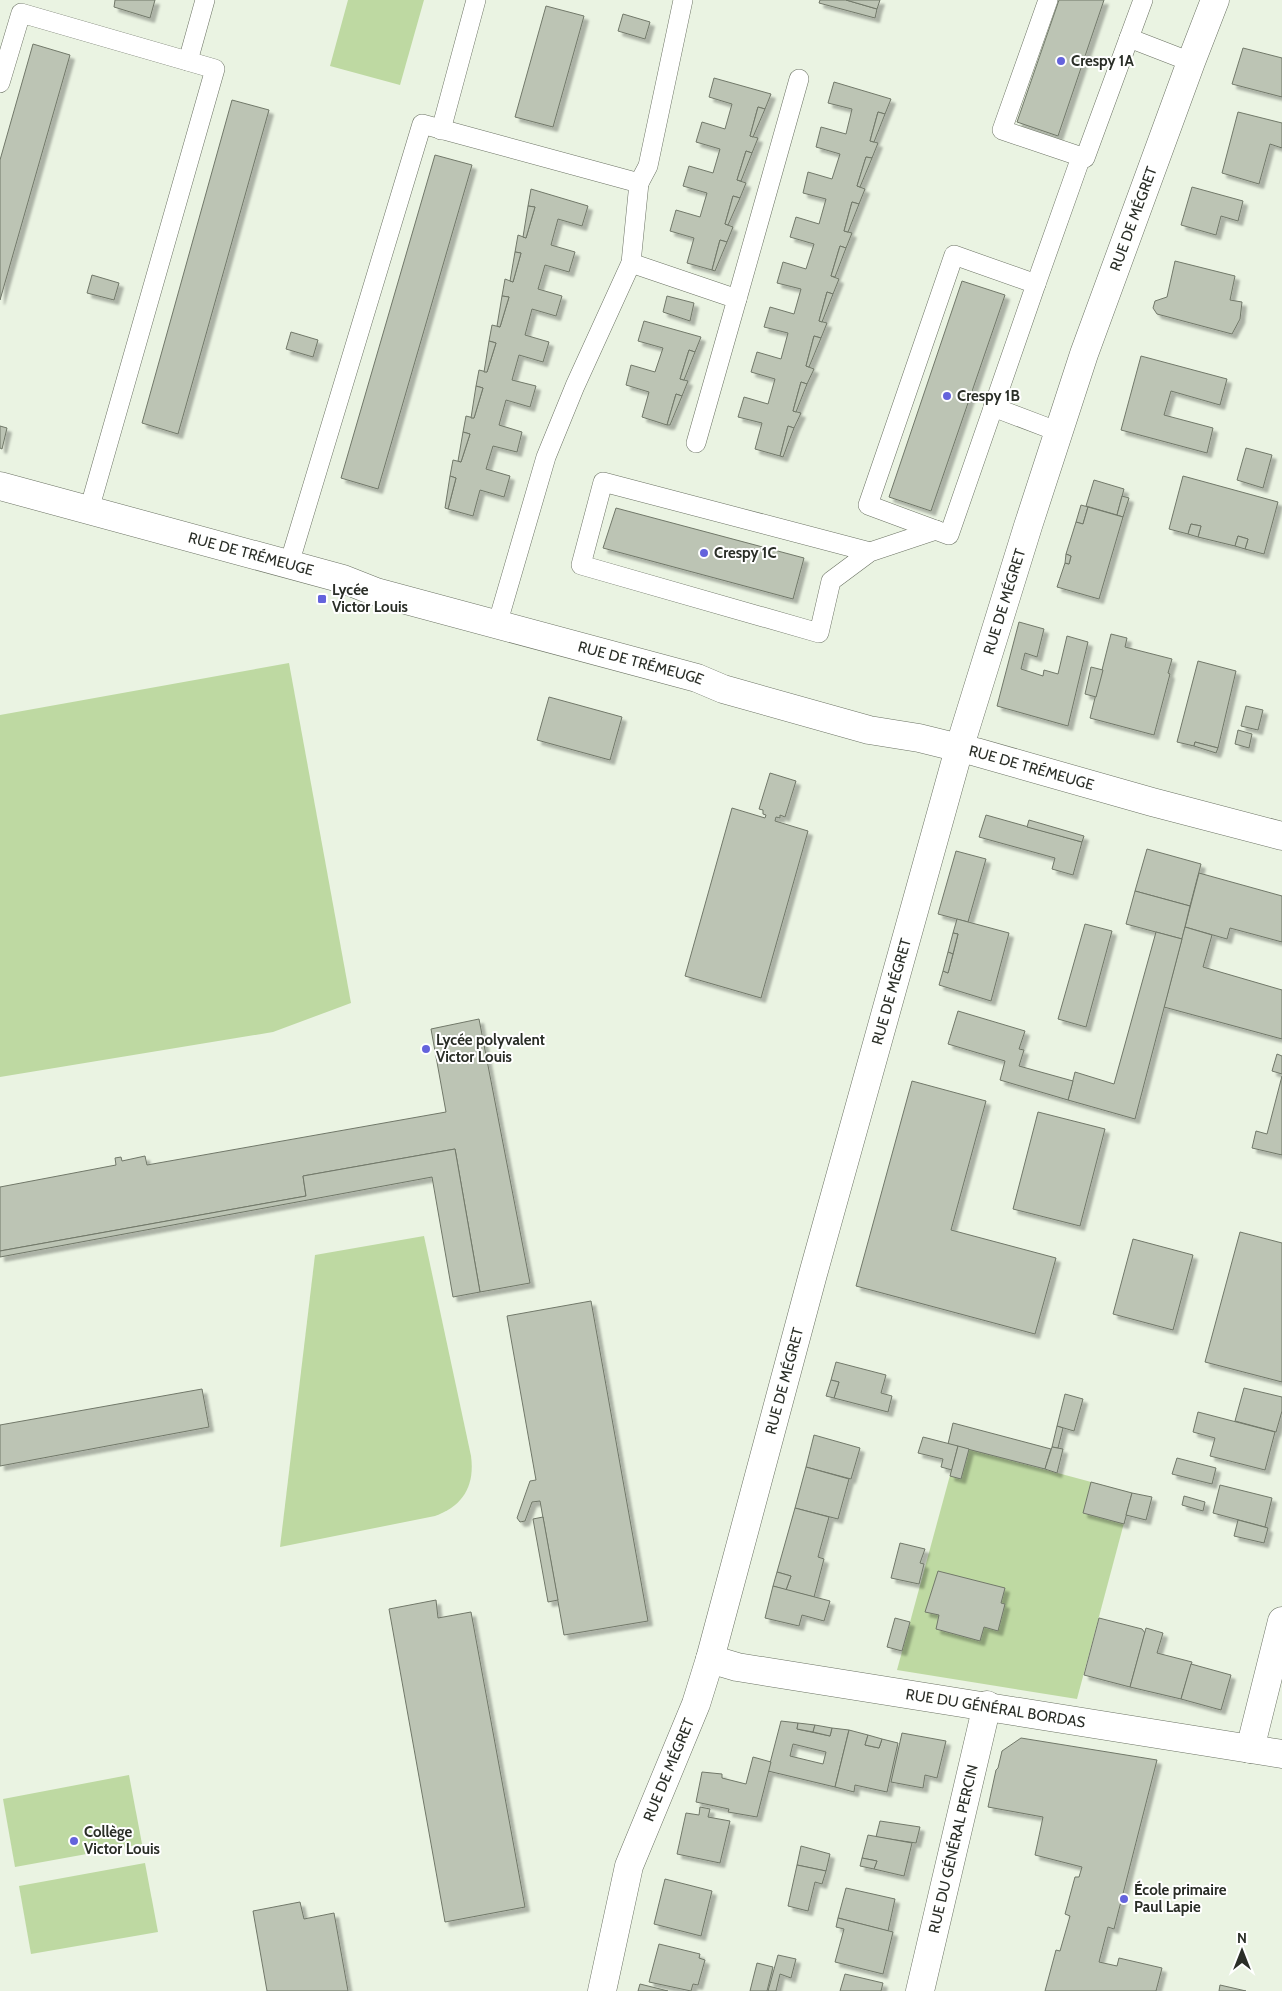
<svg xmlns="http://www.w3.org/2000/svg" width="1282" height="1991" font-family="Cabin,sans-serif">
	<style>
		.green { fill: #bed9a2 }
		.building { fill: #bcc4b4; stroke: #717869; fill-rule: evenodd; filter: url(#shadow) }
		.lines { fill: none; stroke-linecap: round; stroke-linejoin: round }
		.service-casing { stroke: #6b7263; stroke-width: 20 }
		.minor-casing { stroke: #6b7263; stroke-width: 29 }
		.service { stroke: #fff; stroke-width: 19 }
		.minor { stroke: #fff; stroke-width: 28 }
		.poi-dot { fill: #6463dc; stroke: #fff; stroke-width: 2 }
		.labels { text-anchor: middle; dominant-baseline: central; stroke-width: 4; stroke-linejoin: round; paint-order: stroke }
		.poi-label { font-size: 15px; font-weight: bold; fill: #2a2e27; stroke: #fff; text-anchor: start }
		.street-label { font-size: 15px; fill: #2a2e27; stroke: #fff }
	</style>
	<defs>
		<filter id="shadow"><feDropShadow dx="4.5" dy="4.5" stdDeviation="1" flood-color="#0004"/></filter>
	</defs>
	<rect width="100%" height="100%" fill="#eaf3e2"/>
	<g class="green">
		<polygon points="348,0 424,0 400,85 330,66"/>
		<polygon points="289,663 351,1003 273,1032 0,1077 0,715"/>
		<path d="M 424,1236 L 471,1456 C 475,1486 463,1506 435,1516 L 280,1547 L 315,1255 Z"/>
		<polygon points="958,1446 1132,1493 1077,1699 897,1670"/>
		<polygon points="129,1775 142,1844 15,1867 3,1799"/>
		<polygon points="145,1863 158,1932 31,1954 19,1886"/>
	</g>
	<g class="building">
		<polygon points="115,0 155,0 150,18 114,7"/>
		<polygon points="820,0 846,0 877,9 875,18 819,3"/>
		<polygon points="846,0 880,0 877,9"/>
		<polygon points="1059,0 1104,0 1058,136 1017,122"/>
		<polygon points="546,6 584,16 553,127 515,117"/>
		<polygon points="623,14 650,22 645,39 618,31"/>
		<polygon points="33,44 70,55 0,300 0,160"/>
		<polygon points="1243,48 1282,58 1282,97 1232,84"/>
		<polygon points="714,78 771,94 765,109 758,107 750,136 758,138 752,153 746,151 737,180 746,183 740,198 733,196 725,224 733,227 727,242 720,240 712,270 687,263 694,238 670,231 676,210 700,217 707,193 683,186 689,166 713,173 720,149 696,142 702,122 725,129 732,104 709,97"/>
		<polygon points="834,82 891,99 885,114 878,112 870,141 878,143 872,158 866,157 857,186 865,189 859,204 852,202 844,231 852,233 846,248 840,246 831,276 839,279 833,294 827,292 819,321 827,323 821,338 814,336 806,366 814,369 807,384 801,382 793,411 801,413 794,428 788,426 780,456 755,449 762,423 738,417 744,397 768,404 775,379 751,372 757,352 781,359 788,333 764,327 770,307 794,314 801,289 777,283 783,262 806,269 814,244 790,237 796,217 819,224 826,199 803,193 808,172 832,179 840,154 816,147 821,127 846,134 852,109 828,103"/>
		<polygon points="232,100 269,110 178,434 142,423"/>
		<polygon points="758,107 765,109 753,137 750,136"/>
		<polygon points="878,112 885,114 874,142 870,141"/>
		<polygon points="1238,112 1282,123 1282,148 1270,144 1259,184 1222,173"/>
		<polygon points="746,151 752,153 741,181 737,180"/>
		<polygon points="435,155 472,165 378,489 341,478"/>
		<polygon points="866,157 872,158 860,187 857,186"/>
		<polygon points="1192,187 1243,201 1238,221 1221,216 1216,235 1181,225"/>
		<polygon points="531,189 588,206 582,226 558,219 551,245 575,252 569,272 545,265 538,289 562,296 556,316 532,309 525,335 549,342 543,362 519,355 512,380 536,386 530,407 506,400 499,425 522,432 517,452 493,446 486,469 510,476 504,497 480,490 473,516 448,509 456,478 450,476 453,460 461,462 470,434 463,432 466,416 474,418 483,388 476,386 479,370 487,372 496,343 489,341 492,325 500,327 509,297 502,296 505,279 513,282 521,253 515,252 518,235 526,238 535,207 528,206"/>
		<polygon points="733,196 740,198 728,225 725,224"/>
		<polygon points="852,202 859,204 848,232 844,231"/>
		<polygon points="528,206 535,207 526,238 523,237"/>
		<polygon points="720,240 727,242 715,271 712,270"/>
		<polygon points="840,246 846,248 835,277 831,276"/>
		<polygon points="515,252 521,253 513,282 510,281"/>
		<polygon points="1175,261 1235,276 1230,300 1242,302 1240,319 1232,334 1157,314 1153,308 1155,301 1167,297"/>
		<polygon points="92,275 119,283 114,300 87,293"/>
		<polygon points="962,281 1005,295 931,511 889,497"/>
		<polygon points="827,292 833,294 822,322 819,321"/>
		<polygon points="502,296 509,297 500,327 497,326"/>
		<polygon points="667,296 694,303 690,321 663,312"/>
		<polygon points="644,321 701,337 695,352 689,350 680,379 688,381 682,396 676,394 667,425 642,417 649,392 626,385 631,365 655,372 663,348 638,341"/>
		<polygon points="291,332 318,340 313,357 286,349"/>
		<polygon points="814,336 821,338 809,367 806,366"/>
		<polygon points="489,341 496,343 487,372 484,372"/>
		<polygon points="689,350 695,352 684,380 680,379"/>
		<polygon points="1141,356 1227,379 1220,405 1171,391 1164,415 1213,428 1207,453 1121,430"/>
		<polygon points="801,382 807,384 796,412 793,411"/>
		<polygon points="476,386 483,388 474,418 471,418"/>
		<polygon points="676,394 682,396 670,425 667,425"/>
		<polygon points="0,426 7,428 2,449 0,448"/>
		<polygon points="788,426 794,428 783,457 780,456"/>
		<polygon points="463,432 470,434 461,462 458,461"/>
		<polygon points="1246,448 1272,455 1263,488 1237,480"/>
		<polygon points="450,476 456,478 448,509 445,508"/>
		<polygon points="1183,476 1278,502 1264,554 1245,549 1248,539 1238,536 1235,546 1198,537 1201,526 1191,524 1188,534 1169,529"/>
		<polygon points="1094,480 1124,489 1117,515 1086,506"/>
		<polygon points="1122,496 1129,498 1123,517 1117,515"/>
		<polygon points="1081,505 1088,507 1083,524 1076,522"/>
		<polygon points="1088,507 1123,517 1099,599 1057,587 1065,563 1069,564 1071,556 1066,554 1076,522 1083,524"/>
		<polygon points="616,508 804,558 793,599 603,548"/>
		<polygon points="1191,524 1201,526 1198,537 1188,534"/>
		<polygon points="1238,536 1248,539 1245,549 1235,546"/>
		<polygon points="1066,554 1071,556 1069,564 1065,563"/>
		<polygon points="1019,622 1044,629 1037,657 1025,653 1021,669 1043,676 1044,670 1058,674 1067,636 1088,642 1068,726 997,706"/>
		<polygon points="1111,634 1127,638 1125,647 1172,659 1168,673 1170,674 1154,735 1090,718"/>
		<polygon points="1198,661 1236,671 1218,748 1195,742 1194,746 1177,742"/>
		<polygon points="1091,667 1103,670 1096,697 1085,694"/>
		<polygon points="549,697 622,717 610,760 537,740"/>
		<polygon points="1246,706 1263,710 1258,730 1241,726"/>
		<polygon points="1238,730 1252,734 1249,748 1235,744"/>
		<polygon points="1195,742 1218,748 1216,753 1194,746"/>
		<polygon points="770,773 796,781 785,817 780,815 780,818 776,817 775,821 808,831 761,998 685,976 732,808 765,818 766,815 763,814 763,810 759,809"/>
		<polygon points="986,815 1082,842 1073,875 1052,869 1055,858 979,837"/>
		<polygon points="1029,820 1084,836 1082,842 1027,827"/>
		<polygon points="1147,849 1201,864 1190,906 1135,891"/>
		<polygon points="956,851 986,859 968,922 938,914"/>
		<polygon points="1199,873 1282,896 1282,942 1230,928 1227,939 1185,927"/>
		<polygon points="1135,891 1190,906 1182,939 1126,924"/>
		<polygon points="957,919 1009,933 991,1001 939,985 943,971 948,973 953,954 958,934 953,933"/>
		<polygon points="1085,924 1112,931 1086,1027 1058,1019"/>
		<polygon points="1185,927 1212,935 1203,967 1282,990 1282,1039 1164,1007"/>
		<polygon points="1156,932 1182,939 1135,1119 1068,1100 1075,1072 1114,1084"/>
		<polygon points="953,933 958,934 953,954 948,952"/>
		<polygon points="948,952 953,954 948,973 943,971"/>
		<polygon points="958,1011 1025,1031 1019,1049 1024,1050 1019,1066 1073,1081 1068,1100 1000,1080 1005,1061 948,1044"/>
		<polygon points="479,1019 530,1283 480,1292 455,1149 303,1176 306,1196 0,1251 0,1187 116,1165 115,1158 121,1157 122,1161 145,1156 147,1165 446,1112 431,1029"/>
		<polygon points="1277,1054 1282,1056 1282,1074 1272,1071"/>
		<polygon points="1282,1076 1282,1155 1252,1148 1256,1131 1267,1134"/>
		<polygon points="912,1081 986,1101 951,1230 1056,1258 1035,1334 856,1286"/>
		<polygon points="1038,1112 1105,1129 1080,1226 1013,1209"/>
		<polygon points="455,1149 480,1292 453,1297 432,1177 0,1257 0,1251 306,1196 303,1176"/>
		<polygon points="1240,1232 1282,1243 1282,1382 1205,1362"/>
		<polygon points="1133,1239 1193,1255 1173,1330 1113,1314"/>
		<polygon points="591,1301 648,1621 564,1635 540,1501 532,1502 525,1521 520,1522 517,1518 530,1481 536,1480 507,1316"/>
		<polygon points="836,1362 886,1375 881,1393 892,1396 888,1412 834,1398 839,1382 831,1380"/>
		<polygon points="831,1380 839,1382 834,1398 826,1396"/>
		<polygon points="1244,1388 1282,1397 1282,1411 1276,1432 1235,1421"/>
		<polygon points="202,1389 209,1427 0,1466 0,1425"/>
		<polygon points="1065,1394 1083,1399 1074,1431 1057,1426"/>
		<polygon points="1198,1412 1275,1432 1265,1470 1210,1456 1215,1438 1193,1432"/>
		<polygon points="953,1423 1051,1449 1045,1469 948,1444"/>
		<polygon points="1057,1426 1063,1428 1058,1448 1052,1447"/>
		<polygon points="814,1435 860,1448 851,1479 806,1467"/>
		<polygon points="923,1437 958,1446 952,1470 941,1467 943,1459 918,1453"/>
		<polygon points="958,1446 969,1449 961,1479 950,1476"/>
		<polygon points="1052,1447 1063,1449 1057,1473 1045,1469"/>
		<polygon points="1177,1458 1216,1468 1212,1484 1172,1474"/>
		<polygon points="806,1467 849,1479 838,1519 795,1508"/>
		<polygon points="1091,1482 1132,1493 1124,1524 1083,1513"/>
		<polygon points="1220,1485 1272,1498 1265,1527 1213,1513"/>
		<polygon points="1132,1493 1152,1497 1146,1520 1126,1515"/>
		<polygon points="1184,1496 1205,1502 1203,1511 1182,1505"/>
		<polygon points="795,1508 829,1517 818,1557 824,1559 814,1597 786,1590 791,1576 777,1572"/>
		<polygon points="543,1517 558,1600 548,1602 533,1519"/>
		<polygon points="1238,1520 1268,1528 1264,1543 1234,1536"/>
		<polygon points="900,1543 925,1549 920,1563 924,1564 919,1584 891,1578"/>
		<polygon points="938,1571 1005,1588 1001,1603 1005,1604 998,1631 984,1627 980,1641 936,1629 939,1615 925,1612"/>
		<polygon points="777,1572 791,1576 786,1590 773,1586"/>
		<polygon points="773,1586 830,1601 824,1621 802,1615 799,1626 765,1618"/>
		<polygon points="436,1600 438,1618 471,1612 525,1907 445,1922 389,1609"/>
		<polygon points="895,1618 910,1622 902,1651 887,1647"/>
		<polygon points="1099,1618 1142,1629 1145,1633 1130,1687 1084,1675"/>
		<polygon points="1146,1628 1163,1633 1157,1653 1192,1662 1181,1699 1130,1687"/>
		<polygon points="1191,1664 1231,1675 1221,1710 1181,1699"/>
		<path d="M 781,1721 L 798,1723 L 797,1729 L 830,1736 L 832,1728 L 849,1730 L 835,1787 L 768,1771 ZM 793,1744 L 826,1752 L 823,1764 L 790,1756 Z"/>
		<polygon points="798,1723 815,1725 813,1732 797,1729"/>
		<polygon points="815,1725 832,1728 830,1736 813,1732"/>
		<polygon points="849,1730 868,1735 865,1745 879,1748 882,1739 898,1743 887,1792 855,1785 854,1792 835,1787"/>
		<polygon points="902,1733 946,1741 937,1778 925,1775 923,1788 891,1782"/>
		<polygon points="868,1735 882,1739 879,1748 865,1745"/>
		<polygon points="1021,1738 1157,1760 1114,1929 1108,1927 1099,1962 1117,1966 1119,1958 1162,1968 1156,1991 1045,1991 1056,1950 1060,1951 1070,1916 1065,1914 1075,1877 1079,1877 1082,1867 1035,1855 1043,1817 988,1807 996,1770 998,1768 1002,1751"/>
		<polygon points="753,1757 771,1762 757,1817 728,1812 729,1809 696,1802 702,1772 722,1774 722,1778 746,1784"/>
		<polygon points="700,1807 710,1809 708,1817 730,1821 720,1863 677,1854 686,1813 699,1815"/>
		<polygon points="880,1821 920,1827 916,1843 876,1837"/>
		<polygon points="868,1835 912,1843 904,1876 874,1869 877,1861 862,1858"/>
		<polygon points="801,1846 830,1854 826,1871 797,1865"/>
		<polygon points="862,1858 877,1861 874,1869 860,1866"/>
		<polygon points="797,1865 826,1871 822,1884 815,1882 808,1911 788,1906"/>
		<polygon points="665,1879 712,1891 701,1936 654,1924"/>
		<polygon points="846,1888 895,1899 888,1931 838,1918"/>
		<polygon points="300,1902 304,1919 334,1913 348,1991 267,1991 253,1911"/>
		<polygon points="838,1918 893,1932 883,1974 835,1962 844,1929 836,1927"/>
		<polygon points="659,1944 700,1954 699,1958 705,1960 698,1985 693,1984 691,1991 649,1982"/>
		<polygon points="778,1955 796,1959 791,1978 780,1974 776,1991 768,1991"/>
		<polygon points="757,1963 773,1967 767,1991 750,1991"/>
		<polygon points="845,1974 883,1983 881,1991 840,1991"/>
		<polygon points="640,1984 668,1991 638,1991"/>
		<polygon points="1220,1985 1246,1991 1219,1991"/>
	</g>
	<g class="lines">
		<g class="service-casing">
			<g id="service">
				<polyline points="1048,0 1002,130 1085,158 1143,0"/>
				<polyline points="1129,38 1191,62"/>
				<polyline points="188,61 205,0"/>
				<polyline points="0,83 21,13 215,69 89,510"/>
				<polyline points="441,130 476,0"/>
				<polyline points="639,183 648,166 683,0"/>
				<polygon points="954,255 1036,284 949,535 868,505"/>
				<polyline points="631,263 737,299 696,443"/>
				<polyline points="1036,284 1081,157"/>
				<polyline points="737,299 799,79"/>
				<polyline points="993,407 1059,432"/>
				<polyline points="870,552 603,482 581,565 819,633 831,581 870,552 936,530"/>
				<polyline points="289,564 422,124 639,183 631,263 575,386 546,457 497,625"/>
			</g>
		</g>
		<g class="minor-casing">
			<g id="minor">
				<path id="s1" d="M 0,486 L 343,579 L 376,592 L 697,678 L 723,689 L 869,730 L 919,738 L 976,752 L 1152,802 L 1282,836"/>
				<path id="s2" d="M 710,1659 L 737,1667 L 1282,1754"/>
				<polyline points="1250,1749 1282,1621"/>
				<path id="s3" d="M 602,1991 L 629,1866 L 696,1704 L 710,1659 L 813,1274 L 959,749 L 1028,526 L 1084,354 L 1191,62 L 1215,0"/>
				<path id="s4" d="M 920,1991 L 987,1705"/>
			</g>
		</g>
		<use href="#service" class="service"/>
		<use href="#minor" class="minor"/>
	</g>
	<g class="poi-dot">
		<circle cx="1061" cy="61" r="5"/>
		<circle cx="947" cy="396" r="5"/>
		<circle cx="704" cy="553" r="5"/>
		<rect x="317" y="594" width="10" height="10" rx="2.5"/>
		<circle cx="426" cy="1049" r="5"/>
		<circle cx="74" cy="1841" r="5"/>
		<circle cx="1124" cy="1899" r="5"/>
	</g>
	<g class="labels">
		<g class="poi-label">
			<text x="1071" y="61">Crespy 1A</text>
			<text x="957" y="396">Crespy 1B</text>
			<text x="714" y="553">Crespy 1C</text>
			<text x="332" y="590">Lycée<tspan x="332" dy="17">Victor Louis</tspan></text>
			<text x="436" y="1040">Lycée polyvalent<tspan x="436" dy="17">Victor Louis</tspan></text>
			<text x="84" y="1832">Collège<tspan x="84" dy="17">Victor Louis</tspan></text>
			<text x="1134" y="1890">École primaire<tspan x="1134" dy="17">Paul Lapie</tspan></text>
		</g>
		<g class="street-label">
			<text stroke="none"><textPath href="#s3" startOffset="1852">RUE DE MÉGRET</textPath></text>
			<text stroke="none"><textPath href="#s1" startOffset="260">RUE DE TRÉMEUGE</textPath></text>
			<text stroke="none"><textPath href="#s3" startOffset="1448">RUE DE MÉGRET</textPath></text>
			<text stroke="none"><textPath href="#s1" startOffset="665">RUE DE TRÉMEUGE</textPath></text>
			<text stroke="none"><textPath href="#s1" startOffset="1070">RUE DE TRÉMEUGE</textPath></text>
			<text stroke="none"><textPath href="#s3" startOffset="1042">RUE DE MÉGRET</textPath></text>
			<text stroke="none"><textPath href="#s3" startOffset="638">RUE DE MÉGRET</textPath></text>
			<text stroke="none"><textPath href="#s2" startOffset="290">RUE DU GÉNÉRAL BORDAS</textPath></text>
			<text stroke="none"><textPath href="#s3" startOffset="232">RUE DE MÉGRET</textPath></text>
			<text stroke="none"><textPath href="#s4" startOffset="146">RUE DU GÉNÉRAL PERCIN</textPath></text>
		</g>
	</g>
	<g transform="translate(1242 1951)" stroke="#ffffff" stroke-width="4" paint-order="stroke">
	<path d="M0-4L9 19L0 12L-9 19Z" fill="#2a2e27"/>
	<text y="-8" font-size="14" font-weight="bold" text-anchor="middle" fill="#2a2e27">N</text>
	</g>
</svg>
